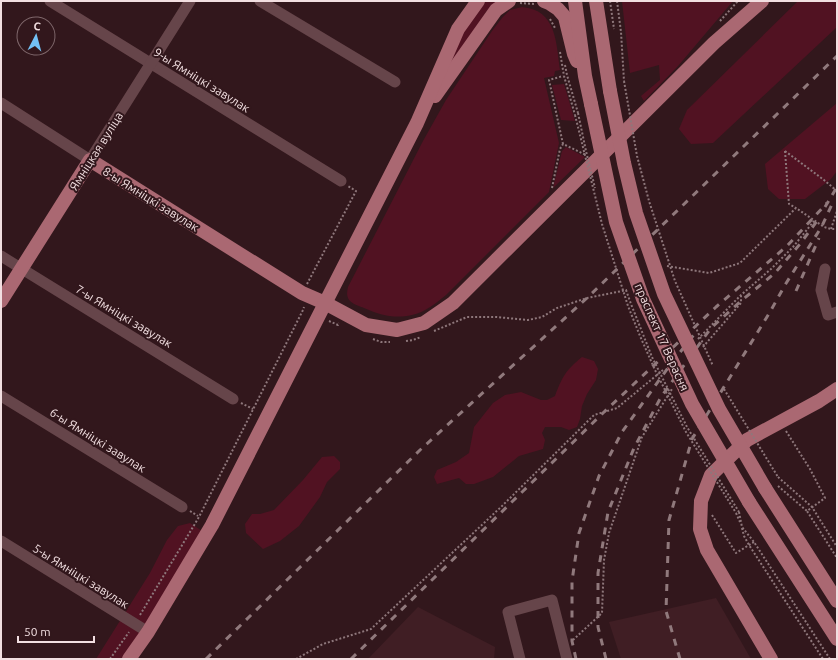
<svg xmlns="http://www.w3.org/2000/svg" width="838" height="660" font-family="Ubuntu,sans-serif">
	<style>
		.built { fill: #401e24 }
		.green { fill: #511222 }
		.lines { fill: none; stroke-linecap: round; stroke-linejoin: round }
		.path { stroke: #8e777b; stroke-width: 2; stroke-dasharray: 2 2; stroke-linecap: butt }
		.minor { stroke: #66454a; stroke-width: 11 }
		.major { stroke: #aa6872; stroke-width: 14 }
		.rail { stroke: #90797c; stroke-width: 3; stroke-dasharray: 7 7; stroke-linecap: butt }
		.path-bridge { stroke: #8e777b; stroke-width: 2; stroke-dasharray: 2 2; stroke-linecap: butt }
		.major-bridge { stroke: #aa6872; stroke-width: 14 }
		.labels { text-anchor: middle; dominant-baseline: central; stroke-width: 4; stroke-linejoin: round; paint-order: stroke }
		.street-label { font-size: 12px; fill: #f2dfe1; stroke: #32171c }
	</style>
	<rect width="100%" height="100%" fill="#32171c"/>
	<g class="built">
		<polygon points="716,598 751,659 621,659 609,622"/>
		<polygon points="418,607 495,647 494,659 368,659"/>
	</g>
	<g class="green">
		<polygon points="486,1 496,1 486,12 447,72 461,35"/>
		<polygon points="622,1 733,1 678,66 644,101 641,96 660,80 659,65 630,73"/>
		<polygon points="798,1 837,1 837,27 713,143 691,144 679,129 687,110"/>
		<path d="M 522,7 C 557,10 556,43 560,70 L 555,71 L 554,76 L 544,78 L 559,143 L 549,192 L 446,295 C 435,304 425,312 412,315 C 394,319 380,315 364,308 C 360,306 354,305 350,301 C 346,297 347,292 348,287 L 423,141 L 446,100 L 492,31 L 502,18 L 510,10 Z"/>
		<polygon points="564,84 575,121 561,120 552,85"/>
		<polygon points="837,103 837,171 831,179 805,199 779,199 768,189 765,164"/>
		<polygon points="566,147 585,157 553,188 562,151"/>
		<path d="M 582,357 L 594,361 L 598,369 L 596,380 L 587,394 L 582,406 L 580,419 L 577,427 L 569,430 L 561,427 L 545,427 L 542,433 L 545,440 L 543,449 L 519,456 L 493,477 L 474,484 L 466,484 L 459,478 L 437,484 L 434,477 L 437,470 L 456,462 L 469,453 L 474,427 L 493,403 L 505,395 L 521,392 L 541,400 L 547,400 L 555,396 C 562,377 566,370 582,357 Z"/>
		<polygon points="334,456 340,462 340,469 327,482 320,497 299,526 280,541 263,549 246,533 245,524 252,514 260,514 274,510 303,480 322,457"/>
		<polygon points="190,523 202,531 130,659 96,659 150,573 167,540 178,526"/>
	</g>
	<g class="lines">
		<g class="path">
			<polyline points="610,1 614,29"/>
			<polyline points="617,1 621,32 624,81"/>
			<polyline points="520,3 534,4"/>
			<polyline points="550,19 555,28"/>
			<polyline points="720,21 738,1"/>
			<polyline points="560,52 564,76 575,115"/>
			<polyline points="565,65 567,75 578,113"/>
			<polyline points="563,144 549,80 563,76"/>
			<polyline points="785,151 824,180 837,191"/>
			<polyline points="785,151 789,204 796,208"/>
			<polyline points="552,188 560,149 563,144 586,155"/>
			<polyline points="831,229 837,211"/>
			<polyline points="667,266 709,273 740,263 796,208 824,227 831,229 837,229"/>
			<polyline points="307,284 356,191 348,186"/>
			<polyline points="329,321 338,325 339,323"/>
			<polyline points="434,331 467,317 496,317 528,320 542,317 557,308 587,298 627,290"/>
			<polyline points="373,339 381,342 390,342"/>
			<polyline points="698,339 741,295 771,269 793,247 814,221"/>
			<polyline points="406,341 413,340 421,337"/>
			<polyline points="703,347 741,303 741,296"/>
			<polyline points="241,403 253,409"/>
			<polyline points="786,431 810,469 825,498 807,511 837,558"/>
			<polyline points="778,477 812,507 837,547"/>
			<polyline points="778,486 807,511"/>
			<polyline points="190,511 198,516"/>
			<polyline points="739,512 742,527 754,542 830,659"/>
			<polyline points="736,513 740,522"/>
			<polyline points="712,515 736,553 754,542"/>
			<polyline points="742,528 744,536 749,545 823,659"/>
			<polyline points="140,615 199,517 303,310 304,307"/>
			<polyline points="573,640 602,613 604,560 609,533 642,437 672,389"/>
			<polyline points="110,659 129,632"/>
			<polyline points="296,659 323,644 371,629 501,507 594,415 617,408 663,370"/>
		</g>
		<g class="minor">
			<polyline points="50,1 341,181"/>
			<polyline points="260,1 395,82"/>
			<polyline points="1,103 90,160 190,1"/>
			<polyline points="1,256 233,399"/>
			<polyline points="825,269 821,290 828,315 837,312"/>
			<polyline points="1,396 182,507"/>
			<polyline points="1,541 148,632"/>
			<polyline points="520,659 508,612 552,600 567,659"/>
		</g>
		<g class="major">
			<polyline points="544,1 549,3 558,9 565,17 574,54 577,61"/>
			<polyline points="575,1 585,76 591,104"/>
			<polyline points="596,1 610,91"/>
			<polyline points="435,96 496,10 509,1"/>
			<polyline points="1,301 90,160 302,293 325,303 366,325 397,330 424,323 453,303 714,43 762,1"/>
			<polyline points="765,488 837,601"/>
			<polyline points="749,502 837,639"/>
			<polyline points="129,659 148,632 212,525 417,123 458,29 478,1"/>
			<polyline points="771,659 707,550 700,529 701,501 711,475 747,440 819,401 837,389"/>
		</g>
		<g class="rail">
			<polyline points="825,207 837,187"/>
			<polyline points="796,291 819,238"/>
			<polyline points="206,659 420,450 587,298 837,56"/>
			<polyline points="351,659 603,413 716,307 787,246 827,203"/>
			<polyline points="576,659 572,641 572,581 579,533 599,476 622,432 670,365 696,332"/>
			<polyline points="606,659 598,627 598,573 608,512 634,448 661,397 711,328 741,301 775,273 800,244 817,221"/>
			<polyline points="680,659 666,611 669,520 692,439 770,312 785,285 822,226 833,202"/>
		</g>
		<g class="path-bridge">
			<polyline points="624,81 637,156 649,201 675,281 713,366"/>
			<polyline points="578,113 586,151 595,188"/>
			<polyline points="575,115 602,224 628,306 640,336 655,370 686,432 736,513"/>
			<polyline points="626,290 631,304 652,357 687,427 739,512"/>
			<polyline points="724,389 778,477"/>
		</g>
		<g class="major-bridge">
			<polyline points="610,91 624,163 636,213 664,294 719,409 765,488"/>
			<polyline points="591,104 616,222 643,299 692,404 749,502"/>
		</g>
	</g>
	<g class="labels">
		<g class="street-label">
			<text transform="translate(202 80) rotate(32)">9-ы Ямніцкі завулак</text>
			<text transform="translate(96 151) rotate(-58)">Ямніцкая вуліца</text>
			<text transform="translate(151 199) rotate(32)">8-ы Ямніцкі завулак</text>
			<text transform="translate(124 316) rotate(31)">7-ы Ямніцкі завулак</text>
			<text transform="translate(662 337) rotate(66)">праспект 17 Верасня</text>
			<text transform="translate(98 440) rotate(32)">6-ы Ямніцкі завулак</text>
			<text transform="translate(81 576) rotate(32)">5-ы Ямніцкі завулак</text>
		</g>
	</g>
	<rect width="838" height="660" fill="none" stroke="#f2dfe1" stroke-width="4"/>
	<g transform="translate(36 36) rotate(6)"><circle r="19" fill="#32171c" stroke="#7f676b"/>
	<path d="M0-3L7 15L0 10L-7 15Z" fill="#73c1f5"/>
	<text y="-6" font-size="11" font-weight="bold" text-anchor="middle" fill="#f2dfe1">С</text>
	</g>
	<path d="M18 636v6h76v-6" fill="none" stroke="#f2dfe1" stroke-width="2"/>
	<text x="24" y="636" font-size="12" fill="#f2dfe1" stroke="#32171c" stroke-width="3" paint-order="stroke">50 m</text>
</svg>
